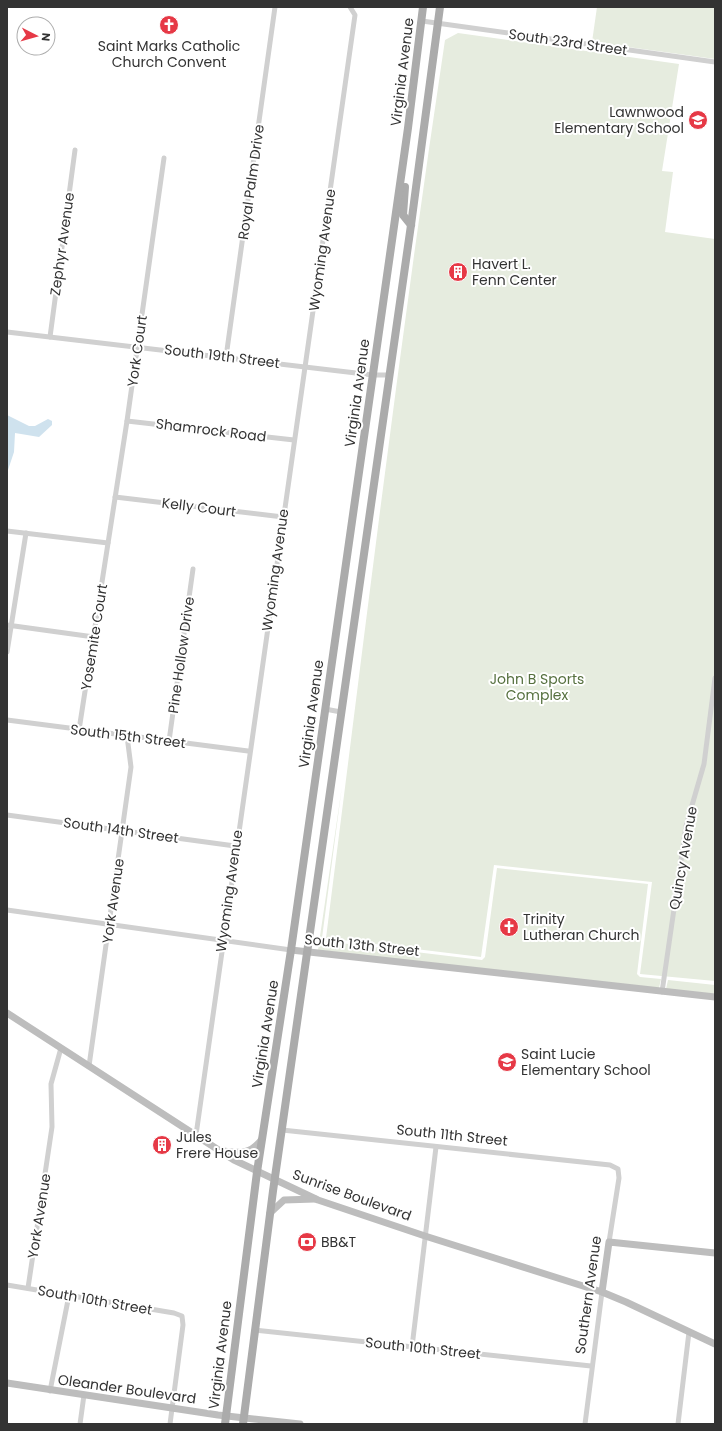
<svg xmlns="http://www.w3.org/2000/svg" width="722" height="1431" font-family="Poppins,sans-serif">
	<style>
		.green { fill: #e6ecdf }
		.water { fill: #cfe2ee }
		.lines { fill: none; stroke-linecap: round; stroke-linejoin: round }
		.street { stroke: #d0d0d0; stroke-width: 5 }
		.secondary { stroke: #bdbdbd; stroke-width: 7 }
		.primary { stroke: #ababab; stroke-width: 8 }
		.labels { text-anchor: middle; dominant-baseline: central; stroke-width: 4; stroke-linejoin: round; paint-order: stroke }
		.street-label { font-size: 14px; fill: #333; stroke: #fff }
		.poi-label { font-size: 14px; fill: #333; stroke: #fff; text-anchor: start }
		.park-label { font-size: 14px; fill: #56703f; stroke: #fff }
	</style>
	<rect width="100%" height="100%" fill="#fff"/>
	<g class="green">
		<polygon points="597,7 715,7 715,59 592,42"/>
		<path d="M 458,33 L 679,64 L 662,171 L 673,172 L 665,232 L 715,239 L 715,981 L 640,974 L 652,882 L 494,865 L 481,957 L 326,938 C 364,639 400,339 445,40 Z"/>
		<polygon points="342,786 322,938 324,941 482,960 485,957 497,868 648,884 637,974 640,977 661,979 659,988 318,950"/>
		<polygon points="668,980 715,985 715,994 666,989"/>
	</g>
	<polygon class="water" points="7,415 29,426 35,426 48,419 52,421 52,425 39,437 15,433 14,452 7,473"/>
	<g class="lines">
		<g class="street">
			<polyline points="422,21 715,62"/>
			<polyline points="7,332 373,375 389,375"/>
			<polyline points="50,337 75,150"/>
			<polyline points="226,357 275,7"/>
			<polyline points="127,421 294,440"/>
			<polyline points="115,497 283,517"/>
			<polyline points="7,531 108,543"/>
			<polyline points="7,625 94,637"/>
			<polyline points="7,652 26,533"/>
			<polyline points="325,709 341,712"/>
			<polyline points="7,720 248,751"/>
			<polyline points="79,730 127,421 164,158"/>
			<polyline points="169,741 193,569"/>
			<polyline points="7,815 235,846"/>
			<polyline points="7,910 291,950"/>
			<polyline points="662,992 686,826 704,764 715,678"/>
			<polyline points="89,1066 131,767 127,736"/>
			<polyline points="282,1130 610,1165 618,1169 619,1178 609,1242"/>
			<path d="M 196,1135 C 247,762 302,389 355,15 L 350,7"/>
			<polyline points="7,1285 174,1313 182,1316 183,1325 170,1424"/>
			<polyline points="28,1288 52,1127 51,1084 61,1048"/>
			<polyline points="254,1330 591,1366"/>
			<polyline points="412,1347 436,1147"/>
			<polyline points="50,1391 69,1295"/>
			<polyline points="80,1424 84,1395"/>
			<polyline points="585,1424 602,1292"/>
			<polyline points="678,1424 689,1332"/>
		</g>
		<g class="secondary">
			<polyline points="291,950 715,997"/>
			<polyline points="7,1013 234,1160 318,1200 425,1236 602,1292 626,1302 715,1344"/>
			<path d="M 222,1151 C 241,1153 250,1155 262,1139"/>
			<polyline points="270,1213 284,1200 315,1199"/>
			<polyline points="602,1292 609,1242 715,1253"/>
			<polyline points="7,1383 218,1415 300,1424"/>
		</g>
		<g class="primary">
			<polyline points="405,187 403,215 411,225"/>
			<polyline points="225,1424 257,1172 291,950 408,128 423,7"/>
			<polyline points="243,1424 273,1191 411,225 440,7"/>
		</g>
	</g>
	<defs>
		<g id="church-disc" transform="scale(1)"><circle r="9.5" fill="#e63946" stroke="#fff"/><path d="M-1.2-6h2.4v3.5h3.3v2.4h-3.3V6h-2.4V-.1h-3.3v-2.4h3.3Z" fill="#fff"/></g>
		<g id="school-disc" transform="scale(1)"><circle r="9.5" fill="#e63946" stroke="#fff"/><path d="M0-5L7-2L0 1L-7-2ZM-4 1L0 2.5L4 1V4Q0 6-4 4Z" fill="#fff"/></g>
		<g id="building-disc" transform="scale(1)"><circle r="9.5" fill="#e63946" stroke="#fff"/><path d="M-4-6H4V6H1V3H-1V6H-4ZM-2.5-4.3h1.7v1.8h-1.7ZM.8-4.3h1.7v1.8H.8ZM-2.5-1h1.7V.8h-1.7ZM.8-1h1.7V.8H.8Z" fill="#fff"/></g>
		<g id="bank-disc" transform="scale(1)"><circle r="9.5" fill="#e63946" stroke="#fff"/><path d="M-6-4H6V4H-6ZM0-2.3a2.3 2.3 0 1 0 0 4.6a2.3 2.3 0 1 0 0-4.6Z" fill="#fff"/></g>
	</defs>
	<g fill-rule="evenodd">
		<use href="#church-disc" x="169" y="25"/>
		<use href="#school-disc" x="698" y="120"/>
		<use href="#building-disc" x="458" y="272"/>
		<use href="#church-disc" x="509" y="927"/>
		<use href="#school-disc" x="507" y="1062"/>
		<use href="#building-disc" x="162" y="1145"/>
		<use href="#bank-disc" x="307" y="1242"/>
	</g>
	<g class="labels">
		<g class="street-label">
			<text transform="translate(568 42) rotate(8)">South 23rd Street</text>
			<text transform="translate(402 72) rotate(-83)">Virginia Avenue</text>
			<text transform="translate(251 182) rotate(-82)">Royal Palm Drive</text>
			<text transform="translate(62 244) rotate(-82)">Zephyr Avenue</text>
			<text transform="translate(322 250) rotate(-82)">Wyoming Avenue</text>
			<text transform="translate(137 351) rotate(-82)">York Court</text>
			<text transform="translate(222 356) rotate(7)">South 19th Street</text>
			<text transform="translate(357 393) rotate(-82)">Virginia Avenue</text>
			<text transform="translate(211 430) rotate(7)">Shamrock Road</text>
			<text transform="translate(199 507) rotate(7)">Kelly Court</text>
			<text transform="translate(275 570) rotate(-82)">Wyoming Avenue</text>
			<text transform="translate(94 637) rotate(-81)">Yosemite Court</text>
			<text transform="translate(181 655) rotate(-82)">Pine Hollow Drive</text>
			<text transform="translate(311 714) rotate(-82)">Virginia Avenue</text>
			<text transform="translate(128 736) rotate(7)">South 15th Street</text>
			<text transform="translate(121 830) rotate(8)">South 14th Street</text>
			<text transform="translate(683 858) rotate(-80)">Quincy Avenue</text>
			<text transform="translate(229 891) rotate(-82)">Wyoming Avenue</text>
			<text transform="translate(113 901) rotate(-82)">York Avenue</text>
			<text transform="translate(362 945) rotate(6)">South 13th Street</text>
			<text transform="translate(265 1034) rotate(-81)">Virginia Avenue</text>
			<text transform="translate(452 1135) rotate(6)">South 11th Street</text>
			<text transform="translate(352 1195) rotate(20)">Sunrise Boulevard</text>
			<text transform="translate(39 1216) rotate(-81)">York Avenue</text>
			<text transform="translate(588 1295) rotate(-82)">Southern Avenue</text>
			<text transform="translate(95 1300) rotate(10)">South 10th Street</text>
			<text transform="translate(423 1348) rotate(6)">South 10th Street</text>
			<text transform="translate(220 1355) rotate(-83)">Virginia Avenue</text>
			<text transform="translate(127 1389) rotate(8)">Oleander Boulevard</text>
		</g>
		<g class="poi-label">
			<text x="169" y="46" text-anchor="middle">Saint Marks Catholic<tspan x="169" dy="16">Church Convent</tspan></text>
			<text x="684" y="112" text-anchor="end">Lawnwood<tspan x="684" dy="16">Elementary School</tspan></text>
			<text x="472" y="264">Havert L.<tspan x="472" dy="16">Fenn Center</tspan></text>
			<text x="523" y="919">Trinity<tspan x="523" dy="16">Lutheran Church</tspan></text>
			<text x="521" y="1054">Saint Lucie<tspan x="521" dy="16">Elementary School</tspan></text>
			<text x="176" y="1137">Jules<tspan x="176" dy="16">Frere House</tspan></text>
			<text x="321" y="1242">BB&amp;T</text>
		</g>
		<g class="park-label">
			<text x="537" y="679">John B Sports<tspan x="537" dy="16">Complex</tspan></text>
		</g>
	</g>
	<rect width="722" height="1431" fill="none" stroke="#333333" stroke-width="16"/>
	<g transform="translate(36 36) rotate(96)"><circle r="19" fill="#ffffff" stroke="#adadad"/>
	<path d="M0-3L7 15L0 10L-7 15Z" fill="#e63946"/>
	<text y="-6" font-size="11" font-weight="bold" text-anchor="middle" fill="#333333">N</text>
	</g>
</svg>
